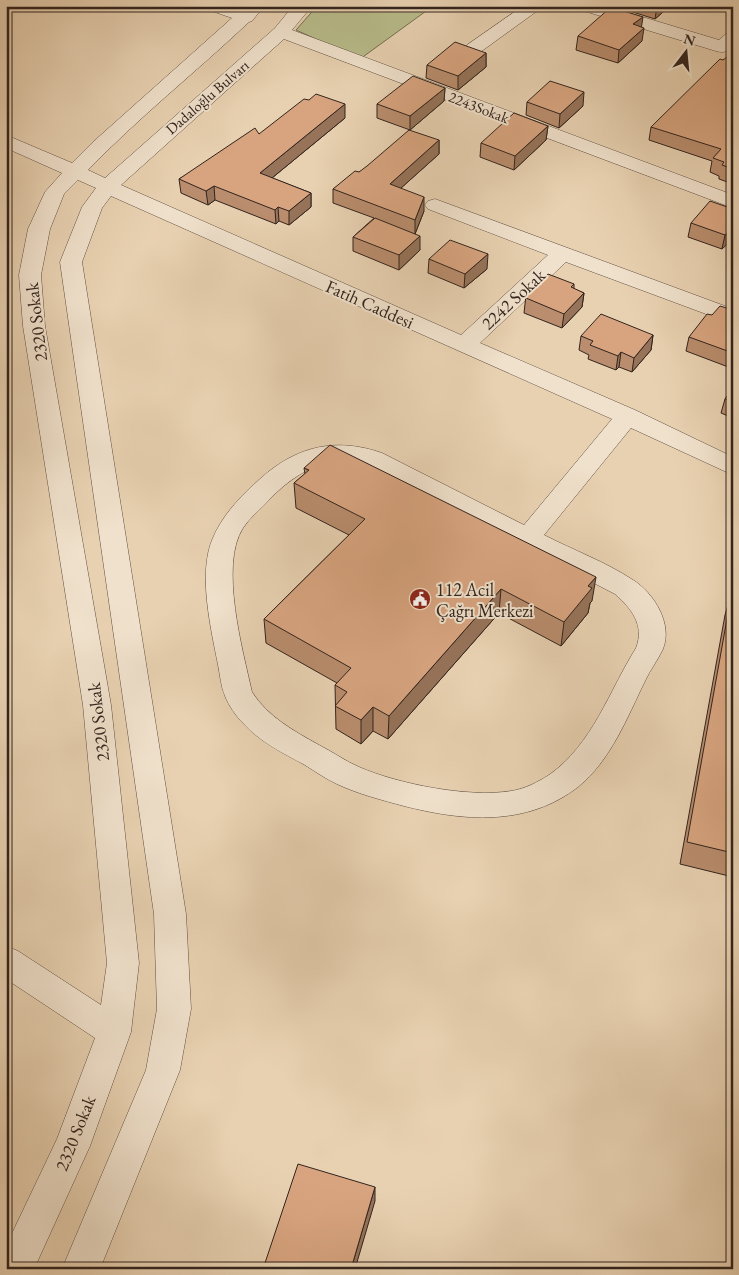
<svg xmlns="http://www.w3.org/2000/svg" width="739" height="1275" font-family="'EB Garamond',serif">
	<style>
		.green { fill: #b8bb8a; stroke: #757054 }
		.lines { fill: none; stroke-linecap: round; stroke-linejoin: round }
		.minor-casing { stroke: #604f43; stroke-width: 1 }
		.minor { fill: #f0e1cc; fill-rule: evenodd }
		.wall { fill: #b98d6d; stroke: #32241e }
		.shaded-wall { fill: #967359; stroke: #32241e }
		.building { fill: #d7a47f; stroke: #32241e }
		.labels { text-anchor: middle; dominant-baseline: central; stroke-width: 4; stroke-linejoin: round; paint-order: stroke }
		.far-street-label { font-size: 15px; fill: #32241e; stroke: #f0e1cc }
		.street-label { font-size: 18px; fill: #32241e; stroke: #f0e1cc }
		.poi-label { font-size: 18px; fill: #32241e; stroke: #f0e1cc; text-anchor: start }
	</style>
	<rect width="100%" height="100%" fill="#e8d1b1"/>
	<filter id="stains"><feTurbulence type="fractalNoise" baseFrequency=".004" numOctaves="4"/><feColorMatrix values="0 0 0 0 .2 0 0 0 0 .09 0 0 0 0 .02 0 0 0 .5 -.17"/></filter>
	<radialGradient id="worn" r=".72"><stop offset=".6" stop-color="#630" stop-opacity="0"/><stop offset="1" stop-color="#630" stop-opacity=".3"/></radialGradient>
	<polygon class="green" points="317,6 433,6 360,59 296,30"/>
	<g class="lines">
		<g class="minor-casing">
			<g id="minor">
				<path d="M 206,6 L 232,6 L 241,9 L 245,6 L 264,6 L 252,21 L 249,22 C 196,72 138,118 88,170 L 105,178 L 275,28 L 293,6 L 312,6 L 292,30 L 733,195 L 733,208 L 284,39 L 121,185 L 461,335 L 548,255 L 428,209 L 425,205 L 428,201 L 435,199 L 733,309 L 733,324 L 566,262 L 480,343 L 635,410 L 733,457 L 733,475 L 631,428 L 544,535 C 573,550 606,562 633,580 C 654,593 673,624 663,649 C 658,660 650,670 645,681 C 627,718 611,760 578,787 C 526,827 463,821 404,806 C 382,800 358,794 337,784 C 326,779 316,772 305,765 C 283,753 260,742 243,723 C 236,716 229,706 225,696 C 221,687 220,675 218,665 C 211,629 198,575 212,540 C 222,515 241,496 261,478 C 297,446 336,437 382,453 L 524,525 L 612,419 L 111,196 L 102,208 L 82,262 L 186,914 L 191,1009 L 180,1070 L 100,1269 L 62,1269 L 146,1070 L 157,1009 L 154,914 L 60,262 L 82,207 L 96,188 L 78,180 L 64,194 L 50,229 L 41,275 L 45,326 L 111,705 L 139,963 L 131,1032 L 90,1146 L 34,1269 L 6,1269 L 6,1246 L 57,1139 L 95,1038 L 6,979 L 6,946 L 18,951 L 101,1005 L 107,963 L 83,705 L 23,326 L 19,275 L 28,229 L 45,192 L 62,173 L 6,148 L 6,135 L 72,163 L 93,142 L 232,18 L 209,10 ZM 337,460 L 364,465 L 615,594 C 631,608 645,625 636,648 C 609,691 593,744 549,775 C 538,782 525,789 511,791 C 469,798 398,784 359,767 C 345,761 333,752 319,745 C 294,731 268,717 252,692 C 243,651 219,565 243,528 C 250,517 261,509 269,500 C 288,480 310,465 337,460 Z"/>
				<polygon points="523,6 544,6 479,53 473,54 467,53 464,49 467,45"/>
				<path d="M 578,6 L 606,6 L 719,40 L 727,33 L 733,32 L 733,47 C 727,52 723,53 716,51 L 581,10 Z"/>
			</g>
		</g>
		<use href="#minor" class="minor"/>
	</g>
	<g class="wall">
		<polygon points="623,6 670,6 655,19 623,9"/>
		<polygon points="578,36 642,41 618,63 576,50"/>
		<polygon points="486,53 486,67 458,90 426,78 427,65"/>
		<polygon points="733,58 733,184 719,179 719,176 710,172 712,161 649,140 651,127 723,60"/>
		<polygon points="445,88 444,101 410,130 377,118 377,104"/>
		<polygon points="527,102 583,106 559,128 526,115"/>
		<polygon points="345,118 272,178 311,193 311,207 289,225 279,221 276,224 215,200 208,205 181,193 179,179 259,134"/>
		<polygon points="548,126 546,140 514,170 480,157 481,143"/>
		<polygon points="439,140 439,154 401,188 424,211 415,234 420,250 399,270 353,251 353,237 374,218 333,203 333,189 359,172"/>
		<polygon points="733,209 722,249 688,237 691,223"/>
		<polygon points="429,259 487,269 464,288 428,273"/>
		<polygon points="574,284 574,289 584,293 582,307 562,328 524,313 526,295"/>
		<polygon points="733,289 733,308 728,305 731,291"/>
		<polygon points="733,310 733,365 731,368 686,351 689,337 712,315"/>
		<polygon points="653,335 651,350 632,372 619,367 616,370 588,359 589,355 579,350 581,336"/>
		<polygon points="733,388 733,418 721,413 725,399"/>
		<polygon points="304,468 592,601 590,603 588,613 561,646 499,613 388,739 373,731 361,744 336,729 335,685 337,683 266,643 264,619 349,535 296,508 294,483 305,474"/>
		<polygon points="732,591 733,591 733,877 680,864 725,615"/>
	</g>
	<g class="shaded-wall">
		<polygon points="657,6 670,6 655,19"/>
		<polygon points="643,17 641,30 633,24"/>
		<polygon points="644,28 642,41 618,63 619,50"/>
		<polygon points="486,53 486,67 458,90 458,76"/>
		<polygon points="445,88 444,101 410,130 410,116"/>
		<polygon points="584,92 583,106 559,128 560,114"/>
		<polygon points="345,104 345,118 261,187 260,173"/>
		<polygon points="548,126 546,140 514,170 515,156"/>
		<polygon points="439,140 439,154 390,198 390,184"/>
		<polygon points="214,186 215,200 208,205 206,191"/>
		<polygon points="311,193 311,207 289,225 289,211"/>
		<polygon points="424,197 424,211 415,234 415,220"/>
		<polygon points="278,207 279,221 276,224 275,210"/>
		<polygon points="733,228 733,239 722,249 725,235"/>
		<polygon points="420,236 420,250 399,270 399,255"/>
		<polygon points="488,254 487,269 464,288 465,274"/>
		<polygon points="584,293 582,307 562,328 564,314"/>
		<polygon points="653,335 651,350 632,372 634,358"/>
		<polygon points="621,352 619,367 616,370 618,356"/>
		<polygon points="596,577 592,601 590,603 588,613 561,646 564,622 588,586"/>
		<polygon points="501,589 499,613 388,739 389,716"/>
		<polygon points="373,707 373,731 361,744 361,720"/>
		<polygon points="375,1187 375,1201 355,1269 351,1269"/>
	</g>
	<g class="building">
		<polygon points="611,7 643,17 633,24 644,28 619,50 578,36"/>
		<polygon points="455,42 486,53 458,76 427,65"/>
		<polygon points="727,57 733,58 733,169 722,165 724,162 713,158 721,149 651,127 720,59 723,60"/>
		<polygon points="413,76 445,88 410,116 377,104"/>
		<polygon points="550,81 584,92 560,114 527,102"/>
		<polygon points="316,94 345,104 260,173 311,193 289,211 278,207 275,210 214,186 206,191 179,179 255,128 259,134 304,99 309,100"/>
		<polygon points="514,113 548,126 515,156 481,143"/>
		<polygon points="409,130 439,140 390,184 424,197 415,220 333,189 355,171 359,172 367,166"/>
		<polygon points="710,201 733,209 733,228 725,235 691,223"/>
		<polygon points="375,218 420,236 399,255 353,237"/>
		<polygon points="450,240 488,254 465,274 429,259"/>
		<polygon points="548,274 574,284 571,287 584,293 564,314 526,298 528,295 526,295"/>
		<polygon points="720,306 733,310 733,353 689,337 707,314 712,315"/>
		<polygon points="601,314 653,335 634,358 621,352 618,356 590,345 593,341 581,336"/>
		<polygon points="733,388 733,402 725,399"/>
		<polygon points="330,445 596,577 588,586 592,588 564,622 501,589 389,716 373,707 361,720 335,706 347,692 335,685 351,668 264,619 365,519 294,483 309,470 304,468"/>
		<polygon points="732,591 733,591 733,853 687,842"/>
		<polygon points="298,1164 375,1187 351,1269 263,1269"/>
	</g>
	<defs>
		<g id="civic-disc" transform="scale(1.125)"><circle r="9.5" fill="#8f2418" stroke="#f0e1cc"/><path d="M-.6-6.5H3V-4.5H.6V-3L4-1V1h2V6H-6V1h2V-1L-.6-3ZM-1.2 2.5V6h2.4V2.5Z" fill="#fff"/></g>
	</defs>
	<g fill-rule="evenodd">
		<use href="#civic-disc" x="420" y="599"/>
	</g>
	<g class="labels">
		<g class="far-street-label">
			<text transform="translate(207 97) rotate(-41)">Dadaloğlu Bulvarı</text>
			<text transform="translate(479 107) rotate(21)">2243Sokak</text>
		</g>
		<g class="street-label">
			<text transform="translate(513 299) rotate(-43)">2242 Sokak</text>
			<text transform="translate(370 304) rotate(24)">Fatih Caddesi</text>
			<text transform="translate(36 322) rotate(-97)">2320 Sokak</text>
			<text transform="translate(98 722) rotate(-97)">2320 Sokak</text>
			<text transform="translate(75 1133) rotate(-68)">2320 Sokak</text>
		</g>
		<g class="poi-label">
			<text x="436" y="589">112 Acil<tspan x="436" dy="21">Çağrı Merkezi</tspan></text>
		</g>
	</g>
	<rect width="739" height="1275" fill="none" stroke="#e8d1b1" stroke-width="25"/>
	<rect x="8" y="8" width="724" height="1260" fill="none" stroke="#32241e" stroke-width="2.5"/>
	<rect x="12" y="12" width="714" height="1250" fill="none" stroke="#32241e"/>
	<g transform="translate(686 52) rotate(16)" stroke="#f0e1cc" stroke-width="4" paint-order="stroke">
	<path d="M0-4L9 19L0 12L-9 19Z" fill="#32241e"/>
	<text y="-8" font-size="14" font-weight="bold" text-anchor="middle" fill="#32241e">N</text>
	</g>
	<rect width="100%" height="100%" filter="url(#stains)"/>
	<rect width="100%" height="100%" fill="url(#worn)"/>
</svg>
